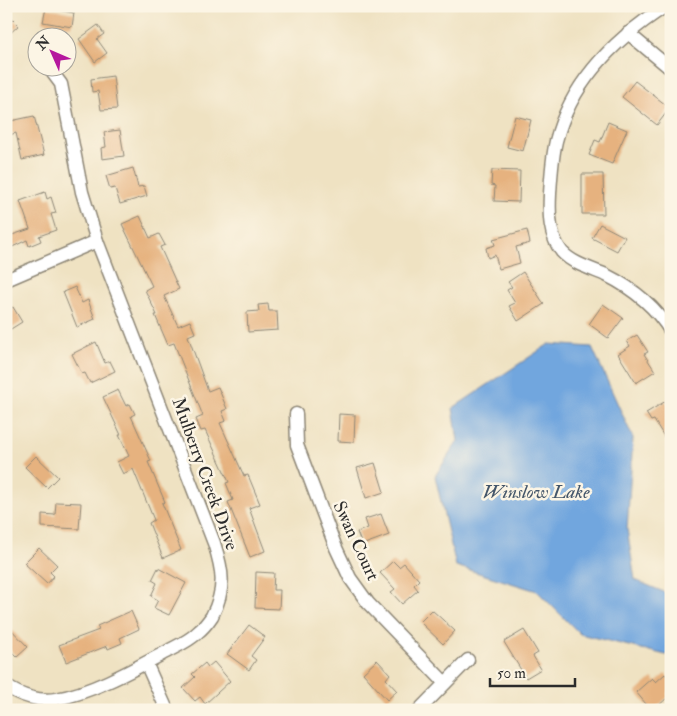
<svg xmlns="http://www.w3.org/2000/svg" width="677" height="716" font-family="'IM FELL Double Pica',serif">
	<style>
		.water { fill: #71a6de; stroke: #4e6884 }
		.building { fill: #e6b27f }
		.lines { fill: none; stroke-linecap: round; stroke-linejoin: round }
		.minor-casing { stroke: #8d8676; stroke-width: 15 }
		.minor { stroke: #fff; stroke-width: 12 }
		.labels { text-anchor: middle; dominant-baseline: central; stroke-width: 5; stroke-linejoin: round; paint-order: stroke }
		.street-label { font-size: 18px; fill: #2b2b2b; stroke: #fcf5e5 }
		.water-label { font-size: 19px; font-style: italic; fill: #44566a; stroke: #fcf5e5 }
	</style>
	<rect width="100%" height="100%" fill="#fcf5e5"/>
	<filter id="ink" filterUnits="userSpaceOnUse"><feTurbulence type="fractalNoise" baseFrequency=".02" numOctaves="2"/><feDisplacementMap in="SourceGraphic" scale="10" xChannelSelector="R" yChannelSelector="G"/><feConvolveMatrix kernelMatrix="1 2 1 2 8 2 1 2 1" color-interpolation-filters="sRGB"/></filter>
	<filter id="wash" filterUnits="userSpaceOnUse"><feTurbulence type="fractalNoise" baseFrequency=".0096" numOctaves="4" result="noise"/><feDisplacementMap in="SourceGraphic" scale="20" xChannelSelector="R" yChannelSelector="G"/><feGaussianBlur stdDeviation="1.12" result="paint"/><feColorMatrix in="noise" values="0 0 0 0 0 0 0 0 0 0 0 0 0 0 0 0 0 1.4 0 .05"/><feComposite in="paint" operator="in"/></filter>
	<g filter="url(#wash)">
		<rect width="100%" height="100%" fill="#efe2c2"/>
		<polygon class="water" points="549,344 592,347 633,438 627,529 635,580 671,595 671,654 666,655 580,634 537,591 456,566 435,476 458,441 453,408"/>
		<g id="blocks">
			<g class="building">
				<polygon points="46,8 74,13 72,27 43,22"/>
				<polygon points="6,12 19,25 6,37"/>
				<polygon points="98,25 104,34 97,39 107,53 95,62 79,39"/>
				<polygon points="113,76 117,109 101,110 98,91 92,92 91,79"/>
				<polygon points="635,81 670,108 657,125 622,97"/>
				<polygon points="34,116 44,155 22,160 16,133 9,135 6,122"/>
				<polygon points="515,116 531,120 523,151 507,147"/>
				<polygon points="608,122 627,130 612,164 589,155 595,140 600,142"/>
				<polygon points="120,130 124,156 102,159 101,148 106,147 104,132"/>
				<polygon points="133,168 138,187 144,186 147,196 120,204 115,188 110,189 106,176"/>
				<polygon points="492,170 520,171 519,202 494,201 495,186 491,185"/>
				<polygon points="582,174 603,174 604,214 582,214"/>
				<polygon points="45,192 47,199 51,197 56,213 51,214 56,230 39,236 41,241 29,246 27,240 6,250 6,237 30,229 20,201"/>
				<polygon points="140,216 150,238 159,234 165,245 160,247 179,289 164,296 178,326 190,321 195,333 188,336 208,391 218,387 227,409 222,411 226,421 220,423 244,476 248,475 260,504 249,508 265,551 250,557 228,502 233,500 226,483 229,482 205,430 201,431 196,419 203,416 174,343 168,345 155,315 157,315 145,290 152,286 122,224"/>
				<polygon points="600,224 625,237 617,251 592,238"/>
				<polygon points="527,230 530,243 516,247 520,263 499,269 495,255 488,258 486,248 495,245 493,239"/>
				<polygon points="523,272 544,304 518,321 509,306 515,303 507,290 512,287 508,282"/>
				<polygon points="75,287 82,303 88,300 95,319 77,327 63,292"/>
				<polygon points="268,304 269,311 277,311 278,330 248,332 247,312 259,311 258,305"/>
				<polygon points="603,304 623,318 608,338 589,324"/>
				<polygon points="13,307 22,322 6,332 6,311"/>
				<polygon points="637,335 648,352 644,354 655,371 636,383 618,354 630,346 627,341"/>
				<polygon points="96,342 105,363 110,361 115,371 90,383 85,373 82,374 72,354"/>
				<polygon points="118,390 126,406 130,404 135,414 131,416 151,461 148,462 165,502 162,503 181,550 163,558 149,523 154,520 133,469 123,474 117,462 129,456 119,435 121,435 103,397"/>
				<polygon points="666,401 671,409 671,448 654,420 651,421 646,413"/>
				<polygon points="339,414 355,415 354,442 338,441"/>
				<polygon points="36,456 58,477 47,488 25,467"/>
				<polygon points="375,463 384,492 366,498 357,468"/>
				<polygon points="56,502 81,503 79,529 42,527 42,514 55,515"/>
				<polygon points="381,514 389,535 362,545 357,532 368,528 365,519"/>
				<polygon points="39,548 57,565 50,572 54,576 47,584 24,563"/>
				<polygon points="393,561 399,567 404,563 419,580 414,585 418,590 402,604 391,592 395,589 380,573"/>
				<polygon points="158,568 186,583 169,615 154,608 158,600 151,596 157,583 152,580"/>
				<polygon points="256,572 274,573 273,590 280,590 279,609 255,608"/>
				<polygon points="432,610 455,631 443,644 420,622"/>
				<polygon points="131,611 139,629 120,638 122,643 108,649 107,646 66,662 59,645 99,630 97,626"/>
				<polygon points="6,624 28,647 17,657 6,646"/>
				<polygon points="249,625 265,637 251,656 256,660 249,670 227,654"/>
				<polygon points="524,630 538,653 533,656 541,669 526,678 504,642"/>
				<polygon points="377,660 390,674 386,679 397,691 387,700 363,673"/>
				<polygon points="214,662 230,681 205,704 200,697 195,701 183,688 195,677 192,674 205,663 208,667"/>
				<polygon points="665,674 671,681 671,690 667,694 669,696 654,710 651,710 636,692 652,678 656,682"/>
			</g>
		</g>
	</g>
	<g filter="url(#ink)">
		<use href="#blocks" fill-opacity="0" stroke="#8d8676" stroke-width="1"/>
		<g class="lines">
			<g class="minor-casing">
				<g id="minor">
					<path d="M 666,6 C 616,38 571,82 556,141 C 552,158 551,177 550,194 C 549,214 549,236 562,252 C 573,264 592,269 606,275 C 632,288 656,307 671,332"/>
					<polyline points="628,33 671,69"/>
					<polyline points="6,280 97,241"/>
					<polyline points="296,414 297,445 336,548 350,578 368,603 445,683"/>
					<polyline points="146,663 167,710"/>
					<path d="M 6,686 C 20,696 40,702 56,699 C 92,693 136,668 168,651 C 177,646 189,641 197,633 C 202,629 208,622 212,616 C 226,588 223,571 214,543 L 97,241 L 82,192 L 61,84 L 49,68"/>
					<polyline points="419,710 468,660"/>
				</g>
			</g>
			<use href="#minor" class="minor"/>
		</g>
	</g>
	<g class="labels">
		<g class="street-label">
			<text transform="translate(205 474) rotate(70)">Mulberry Creek Drive</text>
			<text transform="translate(356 541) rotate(65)">Swan Court</text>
		</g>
		<g class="water-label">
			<text x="536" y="492">Winslow Lake</text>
		</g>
	</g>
	<rect width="677" height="716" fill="none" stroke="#fcf5e5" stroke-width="25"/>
	<g transform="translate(52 52) rotate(315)"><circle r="24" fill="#fcf5e5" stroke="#a8a49b"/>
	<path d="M0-4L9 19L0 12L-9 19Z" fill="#b5179e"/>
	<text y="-8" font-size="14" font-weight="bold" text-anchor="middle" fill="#2b2b2b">N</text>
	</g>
	<path d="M490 678v8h85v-8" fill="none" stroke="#2b2b2b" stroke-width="2.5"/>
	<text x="497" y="678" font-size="15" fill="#2b2b2b" stroke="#fcf5e5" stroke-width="4" paint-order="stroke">50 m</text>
</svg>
